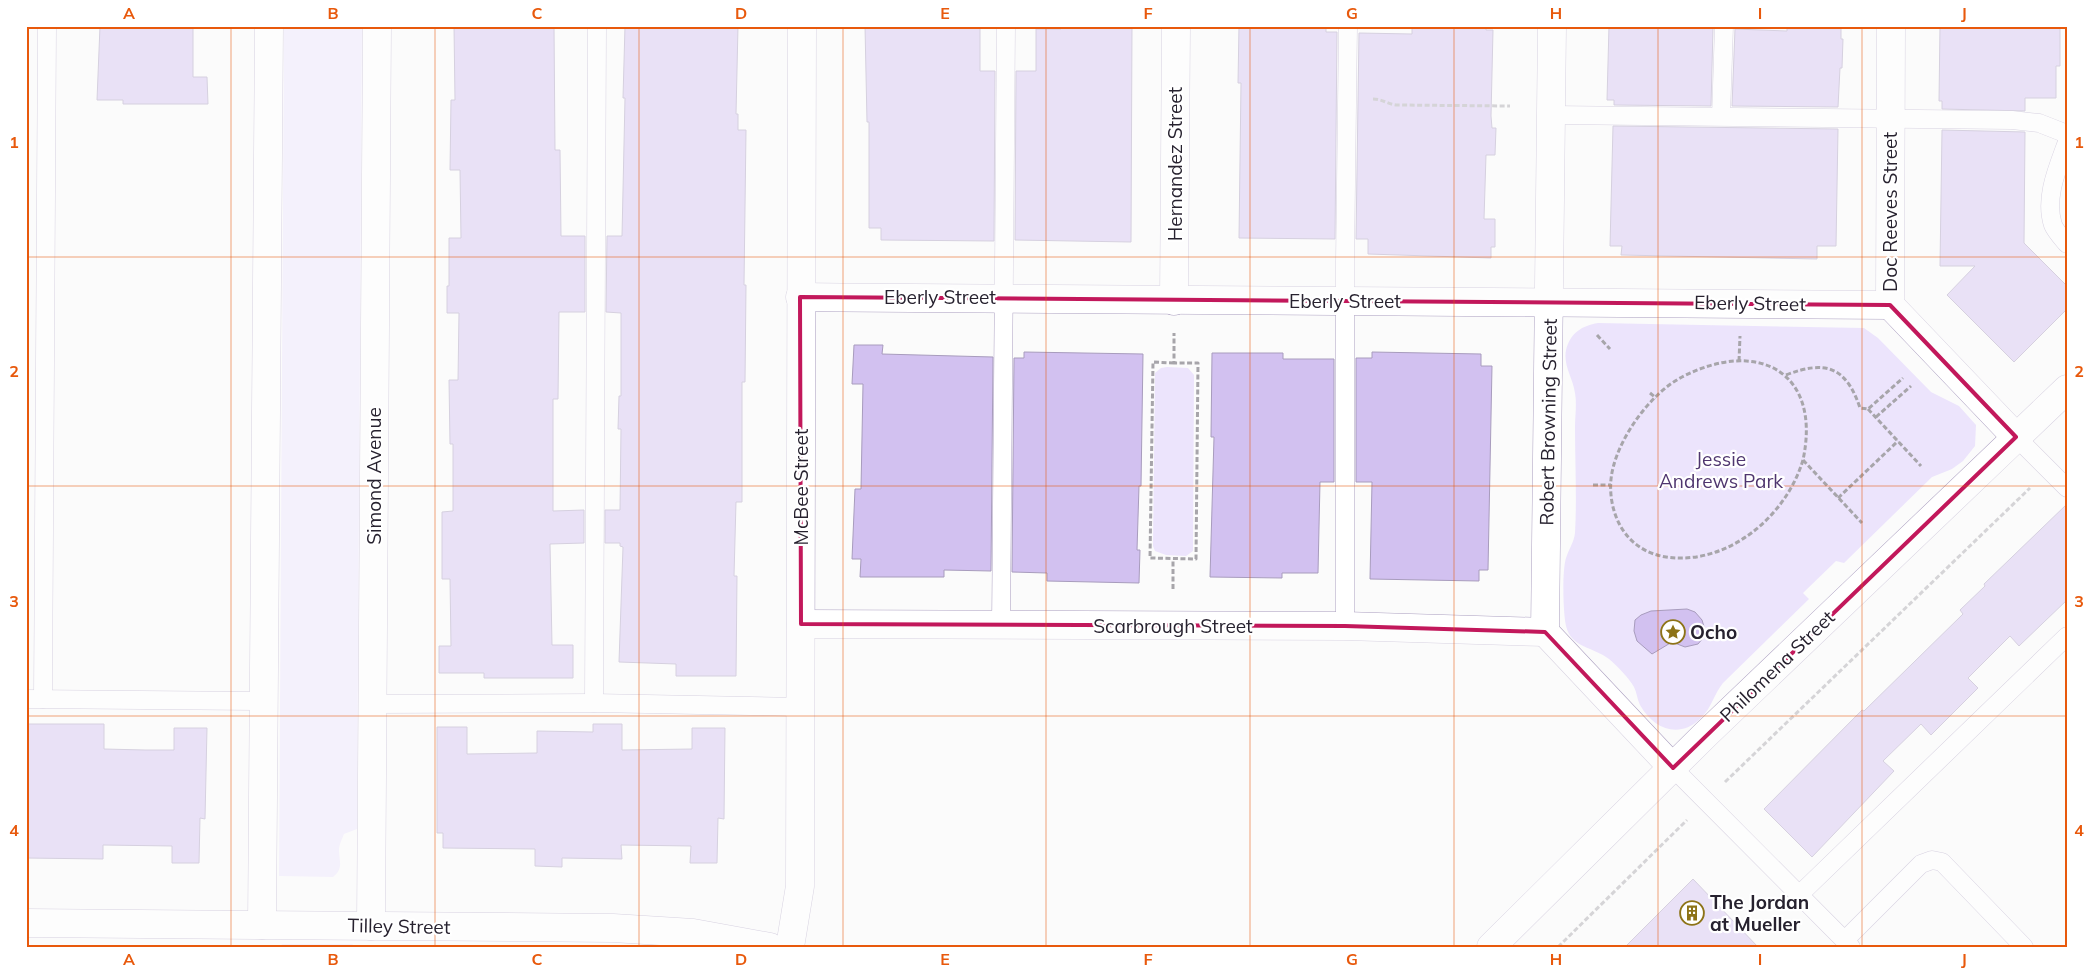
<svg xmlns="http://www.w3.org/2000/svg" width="2093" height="973" font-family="Mulish,sans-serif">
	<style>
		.green { fill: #ece4fc }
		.building { fill: #d2c1f0; stroke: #a89cbd }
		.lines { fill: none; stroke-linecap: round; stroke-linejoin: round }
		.lane-casing { stroke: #aca0c1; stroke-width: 19 }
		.street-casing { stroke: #aca0c1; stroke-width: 29 }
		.secondary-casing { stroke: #aca0c1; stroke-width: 29 }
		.path { stroke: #a7a5aa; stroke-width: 3; stroke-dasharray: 5 2.5; stroke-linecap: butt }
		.lane { stroke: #fff; stroke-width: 18 }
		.street { stroke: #fff; stroke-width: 28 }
		.secondary { stroke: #fff; stroke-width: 28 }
		.marked { fill: none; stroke: #c2185b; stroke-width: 4; stroke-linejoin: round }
		.grid { fill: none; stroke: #e8590c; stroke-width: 1; stroke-opacity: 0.55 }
		.labels { text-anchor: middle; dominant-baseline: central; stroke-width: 4.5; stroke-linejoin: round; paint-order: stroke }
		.street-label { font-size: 19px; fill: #27222f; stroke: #fff }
		.park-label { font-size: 19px; fill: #4f366f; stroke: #fff }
		.poi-label { font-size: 19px; font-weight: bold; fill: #27222f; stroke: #fff; text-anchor: start }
		.neatline { fill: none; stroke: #e8590c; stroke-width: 2 }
		.grid-label { font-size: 16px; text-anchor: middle; font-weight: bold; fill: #e8590c }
	</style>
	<rect width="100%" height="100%" fill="#fbfbfb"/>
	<g class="green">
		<path d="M 284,26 L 362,26 L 357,829 L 344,834 C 342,839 339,845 339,850 C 339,861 344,868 333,877 L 279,876 Z"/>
		<path d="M 1598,323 L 1864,328 L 1878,338 L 1931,392 L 1959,406 L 1976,425 L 1975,446 L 1963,461 L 1952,469 L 1932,477 L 1844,563 L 1836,561 L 1803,593 L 1809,599 L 1723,683 C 1714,694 1712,707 1701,718 C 1680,739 1654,730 1640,705 C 1637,699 1637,693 1634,687 C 1629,678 1617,666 1609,659 C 1594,647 1571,648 1566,626 C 1563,612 1562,571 1566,558 C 1569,549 1574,542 1575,533 C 1577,498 1575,462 1575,427 C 1575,416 1577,404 1575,393 C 1573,378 1563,366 1566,350 C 1571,332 1582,326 1598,323 Z"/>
		<polygon points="1167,367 1188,368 1194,375 1193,551 1186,556 1166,555 1155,551 1153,546 1155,373 1161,368"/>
		<polygon points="282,944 352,944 356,947 280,947"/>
	</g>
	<g class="building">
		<polygon points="100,26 193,26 193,77 207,77 208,104 123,104 123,100 97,100"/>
		<polygon points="454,26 554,26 555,150 560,150 561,236 585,236 585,312 559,312 558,399 553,399 553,511 584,510 584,543 550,544 552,645 573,645 573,678 484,678 484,673 439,673 439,646 451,646 450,579 442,579 442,512 453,511 453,444 450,444 449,380 458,380 459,313 447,313 447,286 449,286 449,238 461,238 460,170 450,170 451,100 455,100"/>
		<polygon points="625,26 738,26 736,114 738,114 738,130 746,130 744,285 746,285 745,382 742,382 742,502 736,502 734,576 737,576 736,676 676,676 676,664 619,662 623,547 620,546 620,543 605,543 605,510 620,510 621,429 618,429 619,396 621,396 621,313 606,312 607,236 622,236 625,98 623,98"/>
		<polygon points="865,26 980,27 980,71 995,71 994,241 881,240 881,228 869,228 869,122 867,122"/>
		<polygon points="1061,26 1132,26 1131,242 1015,240 1016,71 1036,71 1036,29 1061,29"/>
		<polygon points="1239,26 1326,26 1326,32 1337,32 1335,239 1239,238 1241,83 1238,83"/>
		<polygon points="1412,26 1486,26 1486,30 1493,30 1491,116 1492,128 1496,128 1495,155 1486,155 1484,219 1495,219 1495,247 1491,247 1491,258 1368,254 1368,239 1356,239 1359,33 1412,34"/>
		<polygon points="1609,26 1705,26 1705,28 1713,28 1711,106 1614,105 1614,100 1607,100"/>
		<polygon points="1787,26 1841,26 1841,39 1843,39 1842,68 1840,68 1838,107 1732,106 1735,29 1787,31"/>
		<polygon points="1940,26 2060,26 2060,66 2056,66 2056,98 2025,98 2025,111 1942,109 1942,101 1939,101"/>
		<polygon points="1613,126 1838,129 1836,246 1817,246 1817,259 1621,255 1622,246 1610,246"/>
		<polygon points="1942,130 2025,132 2024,243 2067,286 2067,309 2014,362 1947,295 1975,266 1940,266"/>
		<polygon points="854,345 883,345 882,354 993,357 991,571 944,570 944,577 860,577 861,559 852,559 855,489 861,489 863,384 852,384"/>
		<polygon points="1024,352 1143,354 1141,486 1139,486 1137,550 1140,550 1139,583 1047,581 1047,573 1012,572 1014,358 1024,358"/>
		<polygon points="1372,352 1481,354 1481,366 1492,366 1488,570 1479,570 1479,581 1370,579 1372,482 1356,482 1356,358 1372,358"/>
		<polygon points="1212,353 1283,353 1283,359 1334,359 1334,482 1320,482 1318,573 1282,573 1282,578 1210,577 1214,437 1211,437"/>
		<polygon points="2067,504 2067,600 2019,646 2010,636 1968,678 1978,688 1931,735 1921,724 1883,761 1894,771 1812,857 1764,809 1862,710 1864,711 1963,614 1960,610 1985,586 1984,584"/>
		<polygon points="1687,609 1695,612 1702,620 1705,630 1704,637 1698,644 1685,647 1672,642 1652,654 1637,641 1634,631 1635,620 1641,615 1651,611"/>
		<polygon points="26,724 104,724 104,749 145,750 174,750 174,728 207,728 205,819 200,818 199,863 172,863 172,846 103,845 103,859 26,858"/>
		<polygon points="593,724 622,724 622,750 692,749 692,728 725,728 724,819 718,818 717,863 690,863 691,846 621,845 622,859 562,858 562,867 535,866 535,849 443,848 443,833 437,833 437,727 467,727 467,754 537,753 537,731 593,732"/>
		<polygon points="1693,879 1758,947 1625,947"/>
	</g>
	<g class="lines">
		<g class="lane-casing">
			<g id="lane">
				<polyline points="1552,115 2012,120 2039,123 2067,134"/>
				<polyline points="1721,116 1724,26"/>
				<path d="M 2067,142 C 2058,167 2044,198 2053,225 C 2056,232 2063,239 2067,244"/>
				<polyline points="2016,437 2067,488"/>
				<polyline points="1001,626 1006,26"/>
				<polyline points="1345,626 1345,262 1348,26"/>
				<polyline points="26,699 265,701"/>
				<polyline points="43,699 47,26"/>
				<polyline points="594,703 597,26"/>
				<polyline points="373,704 594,703 800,707"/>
				<polyline points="1673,768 1851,947"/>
				<polyline points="1799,895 2067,636"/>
				<polyline points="1845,940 1921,864 1932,860 1942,862 2024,947"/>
			</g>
		</g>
		<g class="street-casing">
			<g id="street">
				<polyline points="1552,26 1545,632 1673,768"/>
				<polyline points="1891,26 1890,305 2016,437"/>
				<path d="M 800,297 C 1163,301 1526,301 1890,305"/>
				<polyline points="1174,301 1176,26"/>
				<polyline points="801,624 1345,626 1545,632"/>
				<polyline points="790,947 800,886 802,26"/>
				<polyline points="1491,947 1706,734 2067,389"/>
			</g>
		</g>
		<g class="secondary-casing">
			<g id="secondary">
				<polyline points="26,923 613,928 693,933 770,947"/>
				<polyline points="262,925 269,26"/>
				<polyline points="371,926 377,26"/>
			</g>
		</g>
		<g class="path">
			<path d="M 1373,99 C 1382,99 1388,104 1396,105 L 1510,106"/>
			<polyline points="1597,335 1610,349"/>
			<polyline points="1739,361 1740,336"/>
			<polyline points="1174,363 1153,362 1150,558 1196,559 1198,363 1174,363 1174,333"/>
			<path d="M 1786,375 C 1825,360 1846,366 1860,408 L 1868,409 L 1903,378"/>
			<polyline points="1650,393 1656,398"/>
			<polyline points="1868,409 1921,466"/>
			<polyline points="1876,417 1911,386"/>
			<path d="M 1803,460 C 1786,517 1727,566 1666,557 C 1647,554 1631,544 1621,527 C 1611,510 1608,487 1613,468 C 1621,435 1651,393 1682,377 C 1757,338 1822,371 1803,460 L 1862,523"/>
			<polyline points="1593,485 1611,485"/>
			<polyline points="1838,498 1898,441"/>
			<polyline points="1173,589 1173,559"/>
			<polyline points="1725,782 2030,488"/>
			<polyline points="1558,947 1687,820"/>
		</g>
		<use href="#lane" class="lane"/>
		<use href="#street" class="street"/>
		<use href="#secondary" class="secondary"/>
	</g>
	<path d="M0 0H2093V973H0ZM 800,297 L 1890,305 L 2016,437 L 1673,768 L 1545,632 L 1345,626 L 801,624 Z" fill="#fbfbfb" fill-opacity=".55" fill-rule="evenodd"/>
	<path class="marked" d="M 800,297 L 1890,305 L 2016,437 L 1673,768 L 1545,632 L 1345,626 L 801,624 Z"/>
	<path class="grid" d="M 231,26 L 231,947M 435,26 L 435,947M 639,26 L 639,947M 843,26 L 843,947M 1046,26 L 1046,947M 1250,26 L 1250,947M 1454,26 L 1454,947M 1658,26 L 1658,947M 1862,26 L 1862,947M 26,257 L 2067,257M 26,486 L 2067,486M 26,716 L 2067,716"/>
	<defs>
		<g id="sight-ring" transform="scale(1.25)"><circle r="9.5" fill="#fff" stroke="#8d7317" stroke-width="1.5"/><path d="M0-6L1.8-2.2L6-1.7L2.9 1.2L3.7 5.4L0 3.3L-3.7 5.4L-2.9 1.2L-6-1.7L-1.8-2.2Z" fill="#8d7317"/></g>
		<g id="building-ring" transform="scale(1.25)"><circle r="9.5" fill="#fff" stroke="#8d7317" stroke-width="1.5"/><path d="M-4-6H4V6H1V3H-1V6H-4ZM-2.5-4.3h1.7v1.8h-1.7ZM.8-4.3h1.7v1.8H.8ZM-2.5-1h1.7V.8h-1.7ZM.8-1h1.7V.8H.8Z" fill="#8d7317"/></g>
	</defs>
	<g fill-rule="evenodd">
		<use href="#sight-ring" x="1673" y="632"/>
		<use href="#building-ring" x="1692" y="913"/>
	</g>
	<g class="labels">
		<g class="street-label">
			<text transform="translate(1175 164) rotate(-90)">Hernandez Street</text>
			<text transform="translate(1890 212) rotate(-90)">Doc Reeves Street</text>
			<text x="940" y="297">Eberly Street</text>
			<text x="1345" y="301">Eberly Street</text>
			<text transform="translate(1750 303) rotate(1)">Eberly Street</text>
			<text transform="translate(1548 422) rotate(-89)">Robert Browning Street</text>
			<text transform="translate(374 476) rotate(-90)">Simond Avenue</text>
			<text transform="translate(801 487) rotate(-90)">McBee Street</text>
			<text x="1173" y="626">Scarbrough Street</text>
			<text transform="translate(1777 666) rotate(-44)">Philomena Street</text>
			<text transform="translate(399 926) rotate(1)">Tilley Street</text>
		</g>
		<g class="park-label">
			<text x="1721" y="459">Jessie<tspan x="1721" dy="22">Andrews Park</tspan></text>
		</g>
		<g class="poi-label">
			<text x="1690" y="632">Ocho</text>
			<text x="1710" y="902">The Jordan<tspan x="1710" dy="22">at Mueller</tspan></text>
		</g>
	</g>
	<rect width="2093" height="973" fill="none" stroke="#ffffff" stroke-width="55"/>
	<rect x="28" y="28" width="2038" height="918" class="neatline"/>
	<g class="grid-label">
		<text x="129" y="19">A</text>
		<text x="333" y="19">B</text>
		<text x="537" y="19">C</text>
		<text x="741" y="19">D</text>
		<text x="945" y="19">E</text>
		<text x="1148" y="19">F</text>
		<text x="1352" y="19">G</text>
		<text x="1556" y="19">H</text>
		<text x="1760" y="19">I</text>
		<text x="1964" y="19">J</text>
		<text x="14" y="148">1</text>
		<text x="2079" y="148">1</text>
		<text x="14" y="377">2</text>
		<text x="2079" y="377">2</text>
		<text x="14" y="607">3</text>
		<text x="2079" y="607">3</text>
		<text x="14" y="836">4</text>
		<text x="2079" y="836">4</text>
		<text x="129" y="965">A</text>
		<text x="333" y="965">B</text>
		<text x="537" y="965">C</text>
		<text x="741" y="965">D</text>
		<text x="945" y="965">E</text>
		<text x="1148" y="965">F</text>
		<text x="1352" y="965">G</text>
		<text x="1556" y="965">H</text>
		<text x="1760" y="965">I</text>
		<text x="1964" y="965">J</text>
	</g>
</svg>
